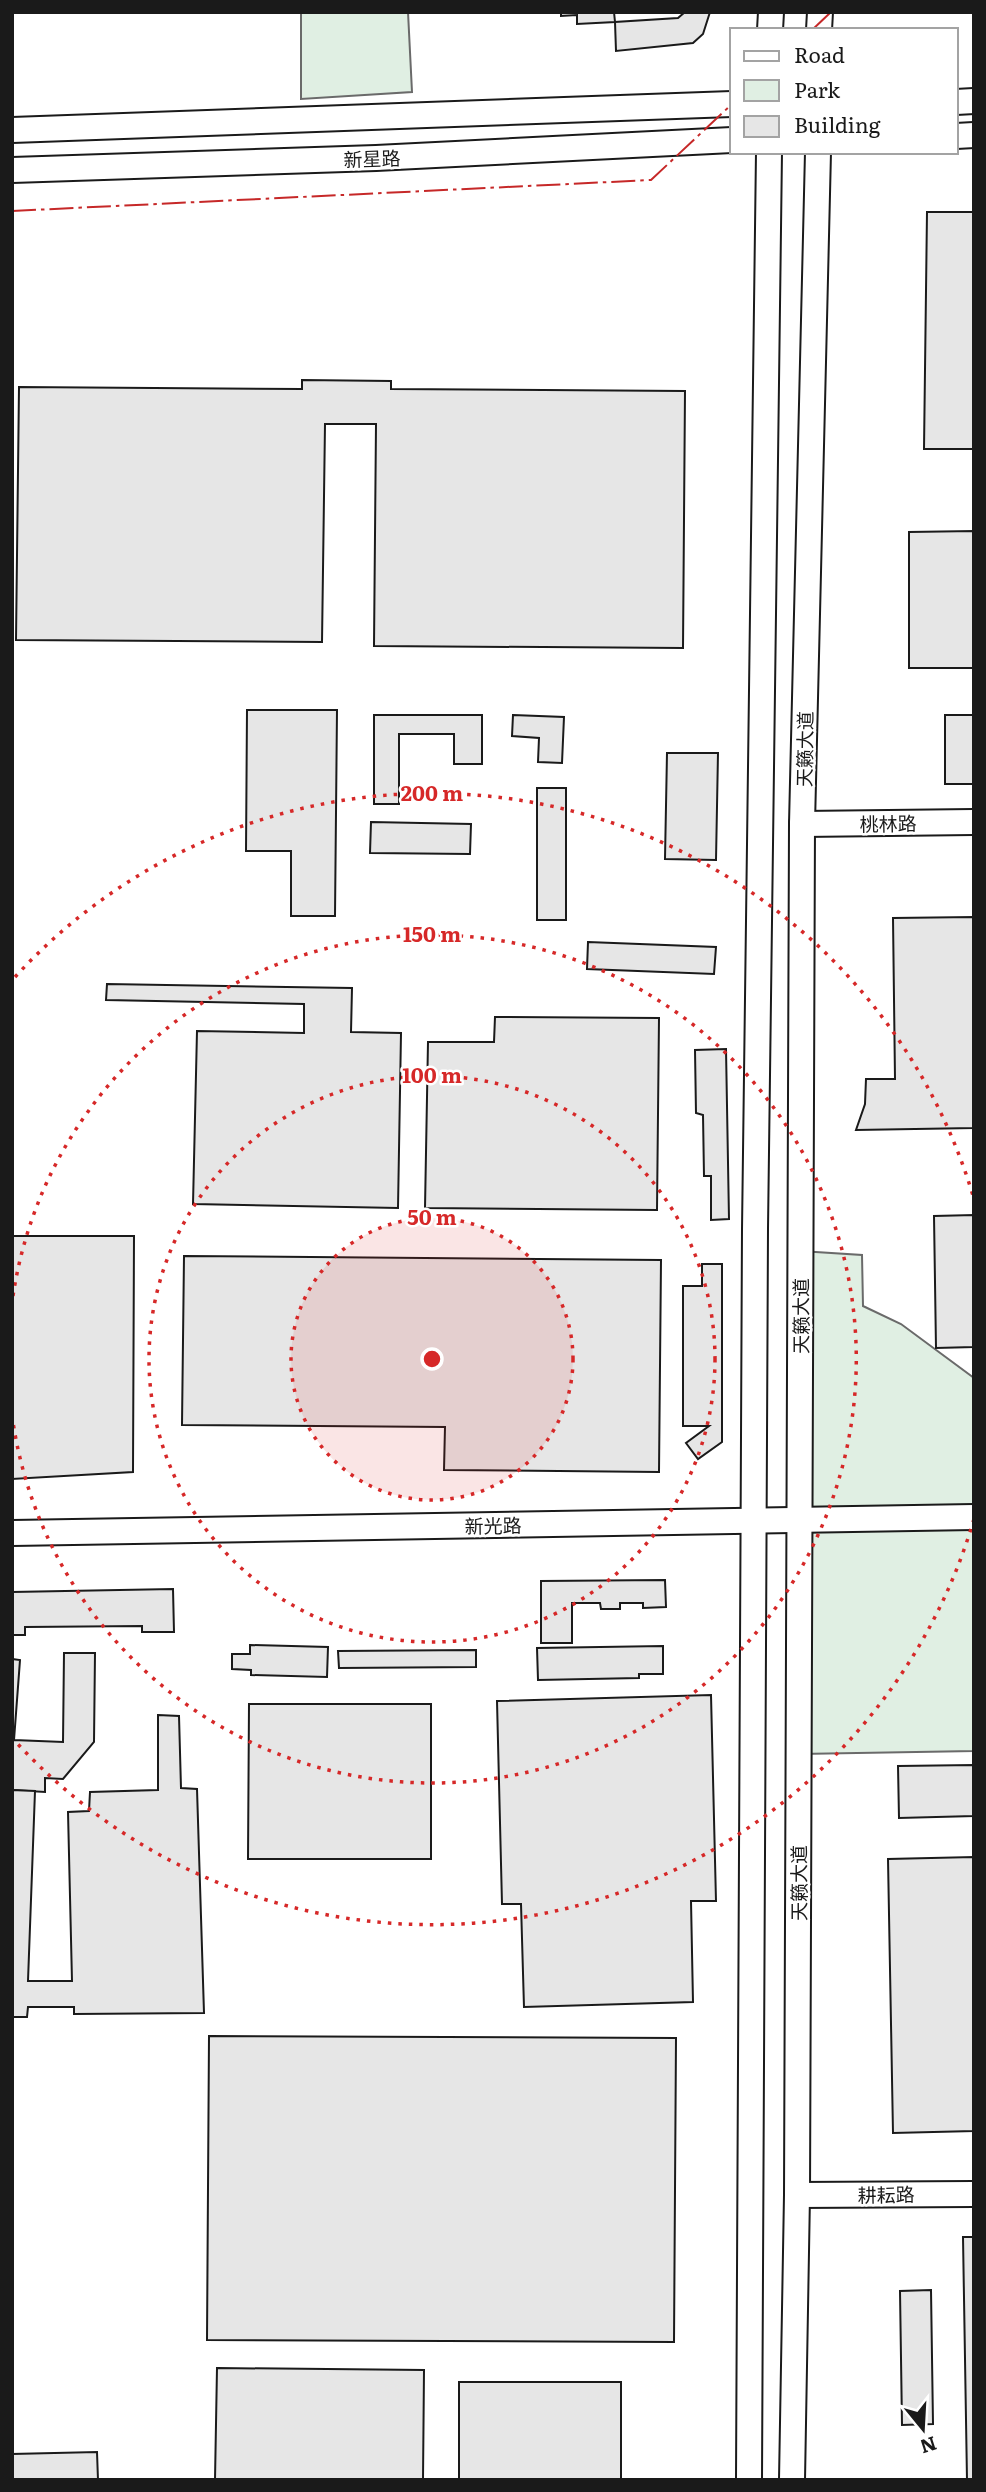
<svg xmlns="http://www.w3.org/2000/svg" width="986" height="2492" font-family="Literata,'Noto Sans SC',serif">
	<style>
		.green { fill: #e0efe3; stroke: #6a6a6a; stroke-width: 2 }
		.building { fill: #e6e6e6; stroke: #1a1a1a; stroke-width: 2 }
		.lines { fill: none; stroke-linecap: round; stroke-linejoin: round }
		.secondary-casing { stroke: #1a1a1a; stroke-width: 28 }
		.secondary { stroke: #fff; stroke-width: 24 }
		.power { stroke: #c62828; stroke-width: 2; stroke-dasharray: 24 5 3.5 5; stroke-linecap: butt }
		.ring { fill: none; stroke: #d62828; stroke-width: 3.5; stroke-dasharray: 3.5 7 }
		.labels { text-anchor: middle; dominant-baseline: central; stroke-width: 5; stroke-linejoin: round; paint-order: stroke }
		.street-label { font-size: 19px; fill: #1a1a1a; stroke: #fff }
		.centre { fill: #d62828; stroke: #fff; stroke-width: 3.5 }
		.ring-label { font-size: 21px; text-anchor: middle; font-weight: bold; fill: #d62828; stroke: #fff; stroke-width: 5; stroke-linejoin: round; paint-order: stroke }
	</style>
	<rect width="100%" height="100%" fill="#fff"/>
	<g class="green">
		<polygon points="301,12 408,12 412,92 301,99"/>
		<polygon points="800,1251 862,1255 863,1306 901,1324 974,1378 974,1751 799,1754"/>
	</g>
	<g class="building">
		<polygon points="561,12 614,12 615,22 577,24 577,15 561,16"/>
		<polygon points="685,12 710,12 703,34 693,43 616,51 615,22 678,18"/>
		<polygon points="927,212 974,212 974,449 924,449"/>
		<polygon points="302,380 391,381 391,389 685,391 683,648 374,646 376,424 325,424 322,642 16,640 19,387 302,389"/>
		<polygon points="974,531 974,668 909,668 909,532"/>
		<polygon points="247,710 337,710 335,916 291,916 291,851 246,851"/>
		<polygon points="374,715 482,715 482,764 454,764 454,734 399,734 399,804 374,804"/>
		<polygon points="513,715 564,717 562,763 538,762 539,738 512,736"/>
		<rect x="945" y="715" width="29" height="69"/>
		<polygon points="667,753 718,753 716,860 665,859"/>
		<rect x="537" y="788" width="29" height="132"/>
		<polygon points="371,822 471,824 470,854 370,853"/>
		<polygon points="974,917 974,1128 856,1130 865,1104 866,1079 895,1079 893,918"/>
		<polygon points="588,942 716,947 714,974 587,969"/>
		<polygon points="107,984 352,988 351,1032 401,1033 398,1208 193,1204 197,1031 304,1033 304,1004 106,1000"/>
		<polygon points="495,1017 659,1018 657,1210 425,1208 428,1042 494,1042"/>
		<polygon points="726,1049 729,1219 711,1220 711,1176 704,1176 703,1115 696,1113 695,1050"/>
		<polygon points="974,1215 974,1347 936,1348 934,1216"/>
		<polygon points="12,1236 134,1236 133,1472 12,1479"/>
		<polygon points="184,1256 661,1260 659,1472 444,1470 445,1427 182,1425"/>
		<polygon points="702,1264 722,1264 722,1442 698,1459 686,1443 709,1426 683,1426 683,1286 702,1286"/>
		<polygon points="665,1580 666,1607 643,1608 643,1603 620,1603 620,1609 601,1609 600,1603 572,1603 572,1643 541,1643 541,1581"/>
		<polygon points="173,1589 174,1632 142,1632 142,1626 25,1627 25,1635 12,1635 12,1592"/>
		<polygon points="250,1645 328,1647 327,1677 251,1675 251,1670 232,1669 232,1654 250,1654"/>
		<polygon points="663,1646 663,1674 639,1674 639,1678 538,1680 537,1648"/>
		<polygon points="476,1650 476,1667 339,1668 338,1651"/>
		<polygon points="64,1653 95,1653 94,1742 63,1779 45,1778 45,1792 12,1790 12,1659 20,1660 14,1740 63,1742"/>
		<polygon points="711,1695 716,1901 691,1901 693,2002 524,2007 521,1904 502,1904 497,1701"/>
		<polygon points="249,1704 431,1704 431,1859 248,1859"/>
		<polygon points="158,1715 179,1716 181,1788 197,1789 204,2013 74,2014 74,2007 28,2007 27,2017 12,2017 12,1790 35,1791 28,1981 72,1981 68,1812 89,1811 90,1792 158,1790"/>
		<polygon points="974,1765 974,1816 899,1818 898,1766"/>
		<polygon points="974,1857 974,2131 893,2133 888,1859"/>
		<polygon points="209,2036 676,2038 674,2342 207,2340"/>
		<polygon points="963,2237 974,2237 974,2480 967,2480"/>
		<polygon points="931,2290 933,2424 902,2425 900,2291"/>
		<polygon points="217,2368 424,2370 423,2480 215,2480"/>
		<rect x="459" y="2382" width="162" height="98"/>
		<polygon points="97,2452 98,2480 12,2480 12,2454"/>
	</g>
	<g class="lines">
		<g class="secondary-casing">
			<g id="secondary">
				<polyline points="770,30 771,12"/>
				<polyline points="819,30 820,12"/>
				<polyline points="956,102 974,101"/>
				<polyline points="12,130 732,104"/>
				<polyline points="956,136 974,135"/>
				<polyline points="12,170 376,158 732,140"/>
				<polyline points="802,824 974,822"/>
				<polyline points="12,1533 974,1517"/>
				<polyline points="797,2195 974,2194"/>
				<polyline points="749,2480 755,1229 769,152"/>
				<polyline points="792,2480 797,2195 802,824 818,152"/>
			</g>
		</g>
		<use href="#secondary" class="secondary"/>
		<g class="power">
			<polyline points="812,30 831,12"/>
			<polyline points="12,211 651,180 732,104"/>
		</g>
	</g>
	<circle cx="432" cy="1359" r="141" fill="#d62828" fill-opacity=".12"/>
	<g class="ring">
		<circle cx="432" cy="1359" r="141"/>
		<circle cx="432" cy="1359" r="283"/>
		<path d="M13 1296A424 424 0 1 1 13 1422"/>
		<path d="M974 1519A565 565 0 0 1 15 1741M15 977A565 565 0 0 1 974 1199"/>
	</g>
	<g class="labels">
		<g class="street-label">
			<text transform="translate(372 158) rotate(-2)">新星路</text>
			<text transform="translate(804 749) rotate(-89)">天籁大道</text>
			<text transform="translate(888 823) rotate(-1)">桃林路</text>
			<text transform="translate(800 1316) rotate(-90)">天籁大道</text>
			<text transform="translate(493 1525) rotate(-1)">新光路</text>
			<text transform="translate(798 1883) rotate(-90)">天籁大道</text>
			<text transform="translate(886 2194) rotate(-1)">耕耘路</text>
		</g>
	</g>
	<circle cx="432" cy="1359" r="10" class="centre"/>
	<g class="ring-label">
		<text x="432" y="801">200 m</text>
		<text x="432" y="942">150 m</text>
		<text x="432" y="1083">100 m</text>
		<text x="432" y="1225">50 m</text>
	</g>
	<rect width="986" height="2492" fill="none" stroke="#1a1a1a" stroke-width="28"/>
	<rect x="730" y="28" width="228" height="126" fill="#ffffff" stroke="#a3a3a3" stroke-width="2"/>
	<rect x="744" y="51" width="35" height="10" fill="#ffffff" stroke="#a3a3a3" stroke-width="2"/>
	<text x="794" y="63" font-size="21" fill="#1a1a1a">Road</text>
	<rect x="744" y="80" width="35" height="21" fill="#e0efe3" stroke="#a3a3a3" stroke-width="2"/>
	<text x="794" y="98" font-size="21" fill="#1a1a1a">Park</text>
	<rect x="744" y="116" width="35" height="21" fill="#e6e6e6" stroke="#a3a3a3" stroke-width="2"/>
	<text x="794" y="133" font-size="21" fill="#1a1a1a">Building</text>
	<g transform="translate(923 2429) rotate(162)" stroke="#ffffff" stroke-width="5" paint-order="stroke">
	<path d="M0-5L12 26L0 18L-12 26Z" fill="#1a1a1a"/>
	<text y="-10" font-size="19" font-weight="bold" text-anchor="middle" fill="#1a1a1a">N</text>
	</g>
</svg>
